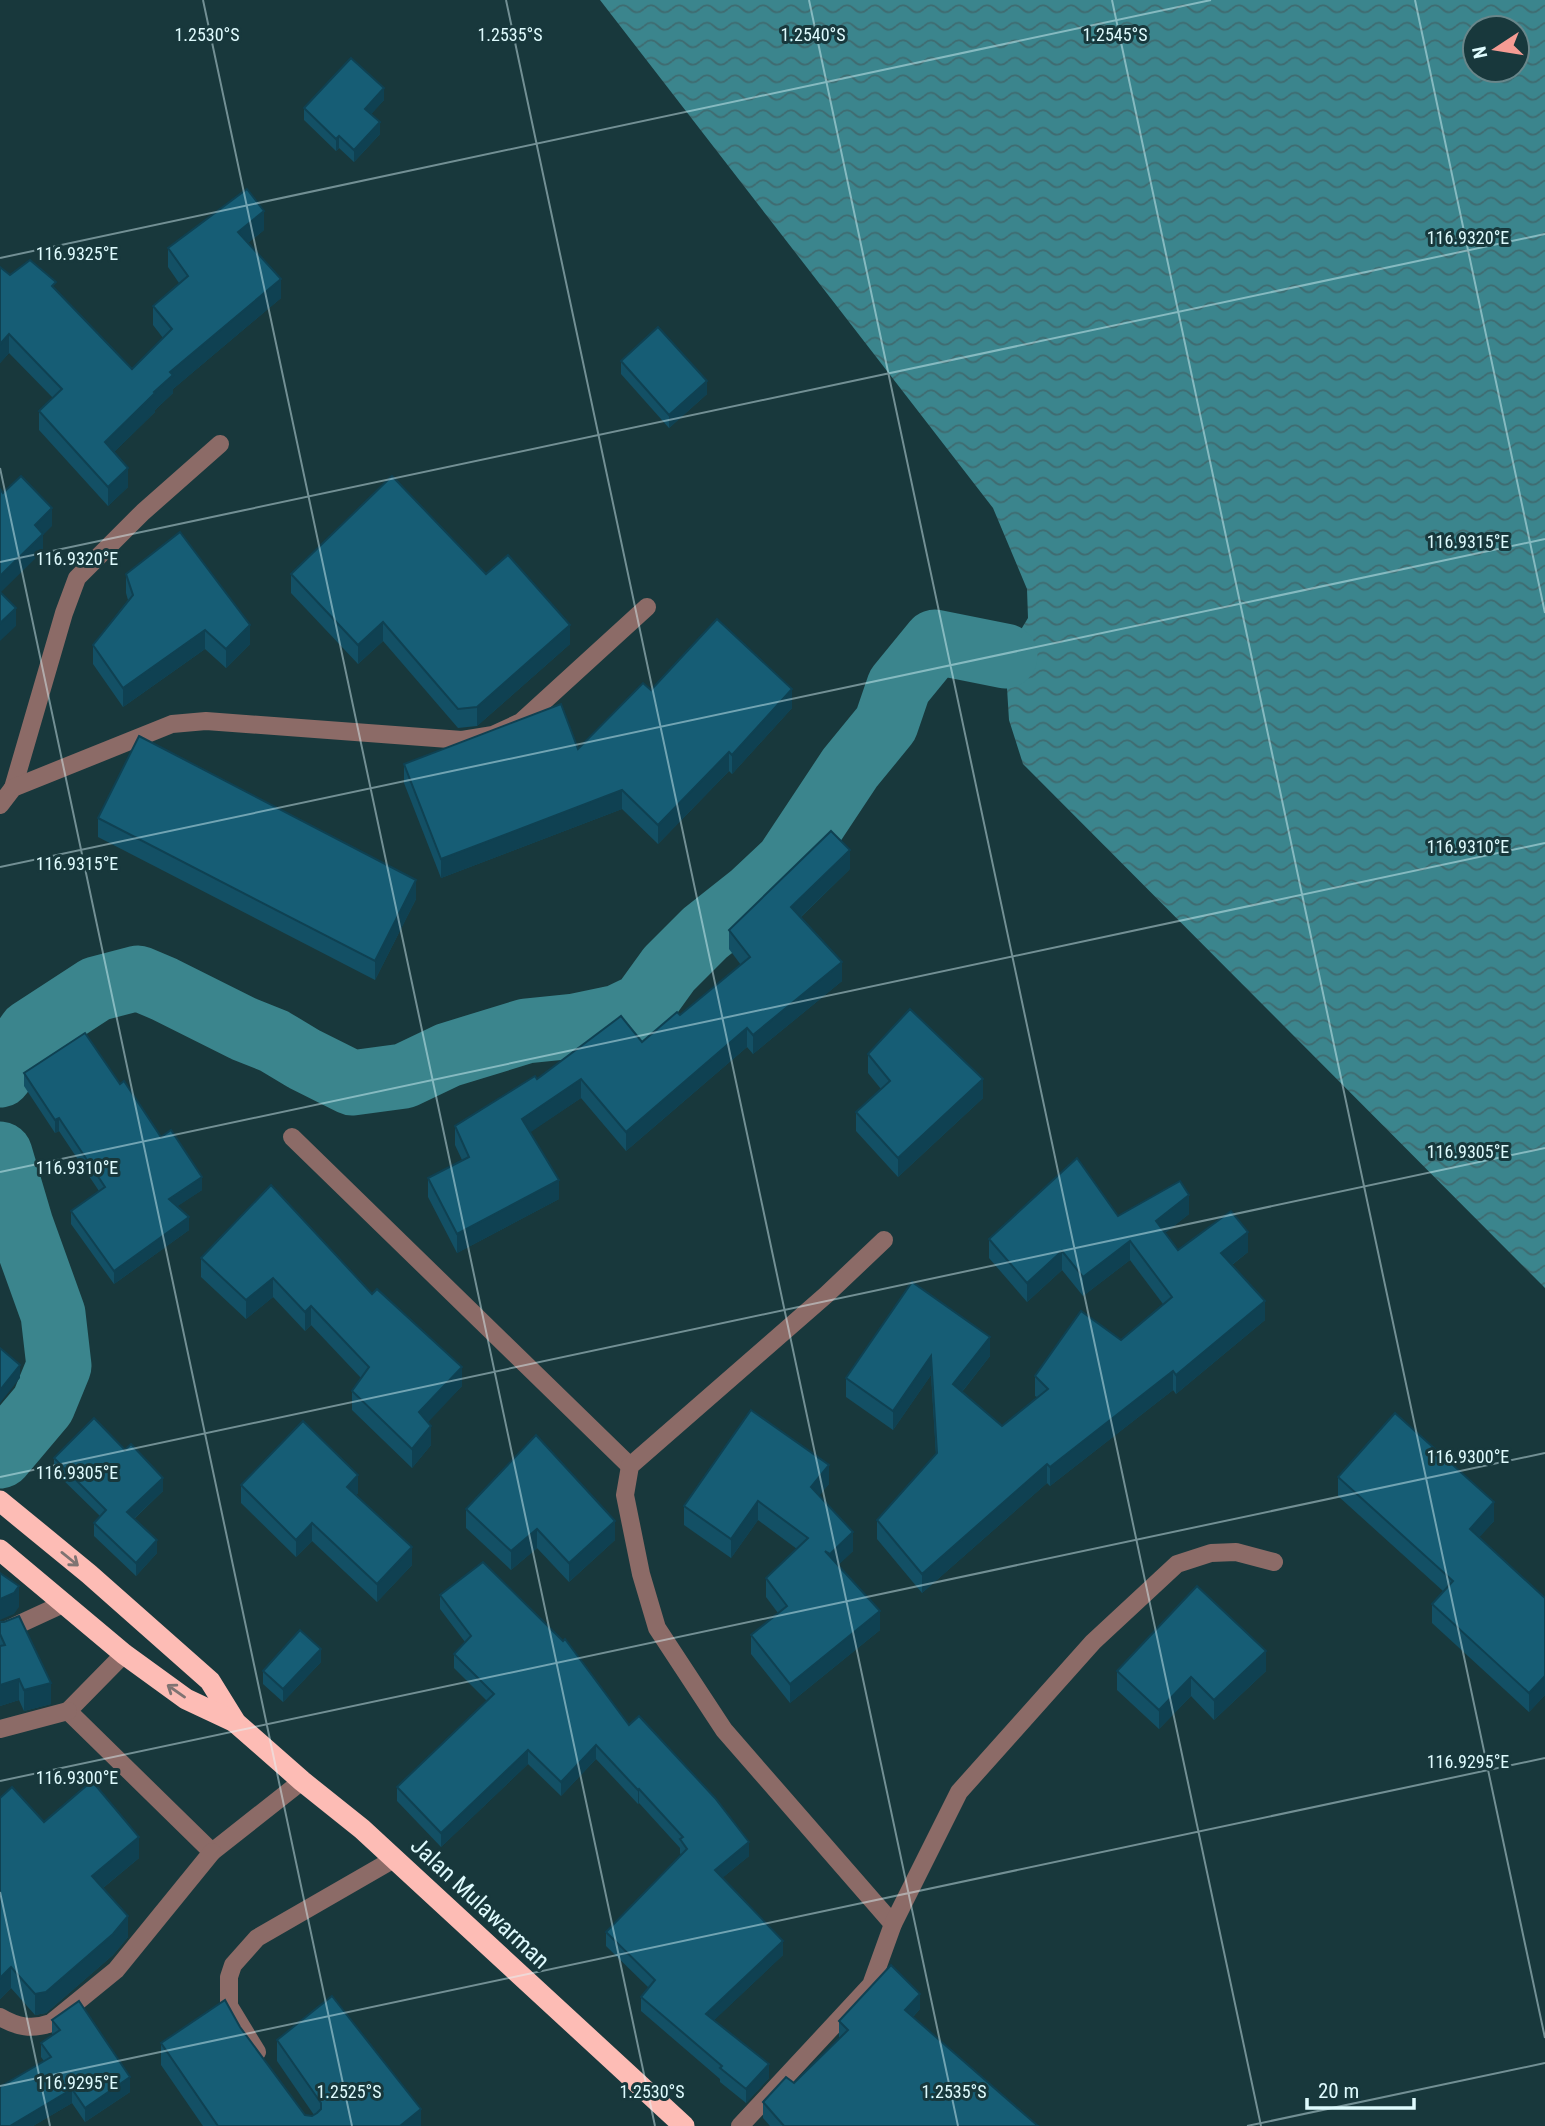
<svg xmlns="http://www.w3.org/2000/svg" width="1545" height="2126" font-family="'Roboto Condensed',sans-serif">
	<style>
		.water { fill: url(#water-waves); fill-rule: evenodd }
		.lines { fill: none; stroke-linecap: round; stroke-linejoin: round }
		.river { stroke: #3b858d; stroke-width: 65 }
		.minor { stroke: #8c6b67; stroke-width: 18 }
		.highway { stroke: #fdbcb5; stroke-width: 21 }
		.wall { fill: #135065 }
		.shaded-wall { fill: #0f4152 }
		.building { fill: #165d75; stroke: #0f4152; stroke-width: 2 }
		.oneway { stroke: #7f7372 }
		.ticks { fill: none; stroke: #dffbfe; stroke-width: 2; stroke-opacity: 0.45 }
		.labels { text-anchor: middle; dominant-baseline: central; stroke-width: 6; stroke-linejoin: round; paint-order: stroke }
		.street-label { font-size: 24px; fill: #dffbfe; stroke: #18383c }
		.ticks-label { font-size: 18px; text-anchor: middle; fill: #dffbfe; stroke: #18383c; stroke-width: 6; stroke-linejoin: round; paint-order: stroke }
	</style>
	<defs>
		<pattern id="water-waves" width="16" height="10" patternUnits="userSpaceOnUse" patternTransform="scale(1.75)"><rect width="16" height="10" fill="#3b858d"/><path d="M0 5q4-4 8 0t8 0" fill="none" stroke="#3f6b70"/></pattern>
	</defs>
	<rect width="100%" height="100%" fill="#18383c"/>
	<path class="water" d="M 600,0 L 1545,0 L 1545,1288 L 1023,764 L 1009,720 L 1005,656 L 1028,618 L 1027,589 L 993,508 ZM 1475,28 L 1517,28 L 1517,70 L 1475,70 Z"/>
	<g class="lines">
		<g class="river">
			<polyline points="0,1075 30,1032 96,989 138,978 164,989 244,1029 274,1041 304,1059 352,1083 404,1076 448,1055 526,1031 575,1026 618,1017 643,1005 669,969 705,933 753,895 787,863 850,768 886,724 899,686 935,642 1005,656"/>
			<polyline points="0,1154 21,1225 53,1314 59,1366 43,1405 0,1456"/>
		</g>
		<g class="minor">
			<polyline points="13,788 64,613 77,578 143,512 220,444"/>
			<polyline points="0,805 13,788 172,724 206,721 462,740 493,735 521,722 647,607"/>
			<polyline points="292,1137 630,1466"/>
			<polyline points="884,1240 826,1295 630,1466 625,1495 641,1574 657,1628 724,1730 893,1924"/>
			<polyline points="0,1633 65,1603"/>
			<polyline points="124,1654 68,1711 212,1852 302,1781"/>
			<polyline points="0,1729 68,1711"/>
			<path d="M 0,2017 C 17,2027 32,2030 51,2023 L 116,1970 L 212,1852"/>
			<polyline points="257,2052 229,2006 229,1977 233,1965 257,1938 394,1859"/>
			<polyline points="740,2126 871,1985 893,1924 959,1792 1093,1642 1177,1564 1211,1553 1236,1552 1274,1562"/>
		</g>
		<g class="highway">
			<polyline points="0,1501 89,1574 210,1681 236,1723 302,1781 362,1829 684,2126"/>
			<polyline points="0,1550 124,1654 186,1699 235,1722"/>
		</g>
	</g>
	<g class="wall">
		<polygon points="384,100 371,114 380,134 354,162 339,148 336,151 304,120 304,108"/>
		<polygon points="264,230 248,243 281,298 173,389 173,393 155,410 155,412 114,452 128,487 108,506 39,430 39,411 53,398 9,353 0,363 10,275 56,290 132,369 163,338 153,325 153,306 179,283 168,267 168,248"/>
		<polygon points="621,361 707,394 669,428 621,374"/>
		<polygon points="126,574 250,644 226,668 205,649 123,707 93,664 93,645 128,600 126,593"/>
		<polygon points="291,574 486,574 570,644 477,726 458,728 383,641 358,664 291,593"/>
		<polygon points="651,690 792,708 732,774 729,771 658,844 622,809 441,878 404,783 404,764 578,749"/>
		<polygon points="98,818 416,899 375,980 98,837"/>
		<polygon points="850,869 801,917 842,981 753,1054 747,1047 626,1151 581,1098 530,1132 559,1199 457,1253 428,1197 428,1178 462,1160 455,1145 455,1126 537,1079 642,1042 680,1015 741,965 729,949 729,930"/>
		<polygon points="868,1054 983,1098 898,1177 856,1131 856,1112 881,1089 868,1073"/>
		<polygon points="24,1073 120,1084 202,1190 177,1206 189,1230 114,1284 71,1224 71,1211 99,1191 59,1131 55,1133 24,1086"/>
		<polygon points="1189,1214 1165,1233 1178,1250 1248,1252 1232,1265 1265,1320 1176,1394 1173,1390 1050,1486 1047,1483 922,1593 877,1539 877,1520 936,1455 931,1375 893,1430 846,1397 846,1378 912,1282 990,1356 962,1392 1002,1426 1037,1397 1035,1396 1035,1376 1121,1340 1163,1304 1130,1260 1083,1296 1062,1270 1027,1302 989,1258 989,1239 1118,1216"/>
		<polygon points="201,1258 372,1294 462,1386 427,1422 431,1445 412,1468 352,1410 352,1391 361,1378 311,1325 305,1331 273,1297 246,1319 201,1277"/>
		<polygon points="125,1450 163,1491 134,1519 157,1553 136,1576 94,1536 94,1523 100,1516 54,1471 54,1458"/>
		<polygon points="1338,1477 1494,1521 1479,1537 1545,1598 1545,1695 1529,1712 1432,1623 1432,1604 1443,1591 1338,1496"/>
		<polygon points="829,1484 819,1495 853,1551 838,1565 880,1630 790,1703 751,1654 751,1635 778,1613 766,1597 766,1578 797,1549 758,1520 731,1558 684,1525 684,1506"/>
		<polygon points="241,1485 358,1493 356,1495 412,1565 377,1602 312,1541 296,1557 241,1503"/>
		<polygon points="466,1509 615,1540 569,1582 537,1548 511,1570 466,1528"/>
		<polygon points="440,1595 629,1725 749,1856 722,1878 783,1955 714,2020 769,2078 746,2103 720,2082 720,2079 641,2011 641,1997 649,1988 606,1946 606,1932 681,1855 680,1853 680,1848 639,1803 638,1804 596,1759 561,1796 528,1764 441,1847 397,1801 397,1787 487,1701 454,1668 454,1654 465,1642 440,1609"/>
		<polygon points="0,1622 51,1704 24,1711 19,1700 0,1706"/>
		<polygon points="321,1662 283,1702 263,1684 263,1671"/>
		<polygon points="1117,1671 1266,1671 1214,1720 1191,1696 1159,1729 1117,1690"/>
		<polygon points="0,1798 44,1822 139,1858 103,1888 128,1937 113,1955 46,2013 35,2015 11,1988 0,1999"/>
		<polygon points="920,2009 913,2017 1037,2126 770,2126 763,2118 763,2102 794,2083 840,2038 839,2037 839,2021"/>
		<polygon points="52,2020 130,2092 85,2122 72,2103 33,2126 0,2126 44,2061 41,2057 41,2043 52,2035"/>
		<polygon points="240,2027 305,2115 312,2116 314,2115 277,2061 277,2040 421,2126 203,2126 161,2065 161,2043"/>
	</g>
	<g class="shaded-wall">
		<polygon points="384,88 384,100 365,121 365,109"/>
		<polygon points="380,122 380,134 354,162 354,150"/>
		<polygon points="339,136 339,148 336,151 336,139"/>
		<polygon points="264,211 264,230 238,251 238,232"/>
		<polygon points="281,279 281,298 173,389 173,393 155,410 155,412 105,461 105,442 154,392 170,372"/>
		<polygon points="9,334 9,353 0,363 0,344"/>
		<polygon points="707,381 707,394 669,428 669,415"/>
		<polygon points="128,468 128,487 108,506 108,487"/>
		<polygon points="52,508 52,526 43,535 43,551 0,593 0,576 35,525"/>
		<polygon points="16,608 16,626 0,641 0,623"/>
		<polygon points="383,622 383,641 358,664 358,645"/>
		<polygon points="250,625 250,644 226,668 226,649"/>
		<polygon points="570,625 570,644 477,726 477,707"/>
		<polygon points="205,630 205,649 123,707 123,688"/>
		<polygon points="792,689 792,708 732,774 732,755"/>
		<polygon points="729,752 729,771 658,844 658,825"/>
		<polygon points="622,790 622,809 441,878 441,859"/>
		<polygon points="850,850 850,869 791,926 791,907"/>
		<polygon points="416,880 416,899 375,980 375,961"/>
		<polygon points="842,962 842,981 753,1054 753,1035"/>
		<polygon points="747,1028 747,1047 626,1151 626,1132"/>
		<polygon points="581,1079 581,1098 522,1138 522,1119"/>
		<polygon points="983,1079 983,1098 898,1177 898,1158"/>
		<polygon points="59,1118 59,1131 55,1133 55,1120"/>
		<polygon points="202,1177 202,1190 169,1212 169,1199"/>
		<polygon points="559,1180 559,1199 457,1253 457,1234"/>
		<polygon points="1189,1195 1189,1214 1156,1240 1156,1221"/>
		<polygon points="189,1217 189,1230 114,1284 114,1271"/>
		<polygon points="1248,1232 1248,1252 1221,1273 1221,1253"/>
		<polygon points="1130,1241 1130,1260 1083,1296 1083,1277"/>
		<polygon points="1062,1251 1062,1270 1027,1302 1027,1283"/>
		<polygon points="273,1278 273,1297 246,1319 246,1300"/>
		<polygon points="1265,1301 1265,1320 1176,1394 1176,1375"/>
		<polygon points="311,1306 311,1325 305,1331 305,1312"/>
		<polygon points="990,1337 990,1356 953,1403 953,1384"/>
		<polygon points="931,1356 931,1375 893,1430 893,1411"/>
		<polygon points="20,1365 20,1378 0,1403 0,1390"/>
		<polygon points="462,1367 462,1386 419,1432 419,1412"/>
		<polygon points="1173,1371 1173,1390 1050,1486 1050,1467"/>
		<polygon points="431,1426 431,1445 412,1468 412,1449"/>
		<polygon points="1047,1464 1047,1483 922,1593 922,1574"/>
		<polygon points="829,1465 829,1484 811,1506 811,1487"/>
		<polygon points="358,1475 358,1493 347,1505 347,1487"/>
		<polygon points="163,1478 163,1491 127,1525 127,1512"/>
		<polygon points="758,1501 758,1520 731,1558 731,1539"/>
		<polygon points="1494,1502 1494,1521 1470,1548 1470,1529"/>
		<polygon points="615,1521 615,1540 569,1582 569,1563"/>
		<polygon points="312,1523 312,1541 296,1557 296,1540"/>
		<polygon points="537,1529 537,1548 511,1570 511,1551"/>
		<polygon points="853,1532 853,1551 830,1573 830,1554"/>
		<polygon points="157,1540 157,1553 136,1576 136,1563"/>
		<polygon points="412,1547 412,1565 377,1602 377,1584"/>
		<polygon points="19,1586 19,1607 14,1614 0,1620 0,1599"/>
		<polygon points="880,1611 880,1630 790,1703 790,1684"/>
		<polygon points="321,1649 321,1662 283,1702 283,1689"/>
		<polygon points="1266,1651 1266,1671 1214,1720 1214,1700"/>
		<polygon points="1545,1676 1545,1695 1529,1712 1529,1693"/>
		<polygon points="1191,1677 1191,1696 1159,1729 1159,1710"/>
		<polygon points="19,1679 19,1700 0,1706 0,1685"/>
		<polygon points="51,1683 51,1704 24,1711 24,1690"/>
		<polygon points="596,1745 596,1759 561,1796 561,1782"/>
		<polygon points="528,1750 528,1764 441,1847 441,1833"/>
		<polygon points="639,1789 639,1803 638,1804 638,1790"/>
		<polygon points="139,1837 139,1858 92,1897 92,1876"/>
		<polygon points="749,1842 749,1856 715,1884 715,1870"/>
		<polygon points="128,1916 128,1937 113,1955 46,2013 35,2015 35,1994"/>
		<polygon points="783,1941 783,1955 706,2028 706,2014"/>
		<polygon points="11,1967 11,1988 0,1999 0,1978"/>
		<polygon points="920,1994 920,2009 905,2025 905,2010"/>
		<polygon points="769,2064 769,2078 746,2103 746,2089"/>
		<polygon points="130,2077 130,2092 85,2122 85,2108"/>
		<polygon points="72,2089 72,2103 33,2126 9,2126"/>
		<polygon points="421,2109 421,2126 400,2126"/>
	</g>
	<g class="building">
		<polygon points="351,58 384,88 365,109 380,122 354,150 339,136 336,139 304,108"/>
		<polygon points="247,189 264,211 238,232 281,279 170,372 173,375 154,392 155,393 105,442 128,468 108,487 39,411 62,389 9,334 0,344 0,267 10,275 30,260 56,282 52,286 132,369 172,329 153,306 188,276 168,248"/>
		<polygon points="658,327 707,381 669,415 621,361"/>
		<polygon points="21,476 52,508 35,525 43,534 0,576 0,489 3,493"/>
		<polygon points="392,476 486,574 508,555 570,625 477,707 458,709 383,622 358,645 291,574"/>
		<polygon points="180,532 250,625 226,649 205,630 123,688 93,645 133,595 126,574"/>
		<polygon points="0,592 16,608 0,623"/>
		<polygon points="717,619 792,689 732,755 729,752 658,825 622,790 441,859 404,764 561,704 578,749 643,683 651,690"/>
		<polygon points="139,736 416,880 375,961 98,818"/>
		<polygon points="831,831 850,850 791,907 842,962 753,1035 747,1028 626,1132 581,1079 522,1119 559,1180 457,1234 428,1178 469,1157 455,1126 535,1076 537,1079 621,1016 642,1042 677,1012 680,1015 750,957 729,930"/>
		<polygon points="910,1009 983,1079 898,1158 856,1112 890,1081 868,1054"/>
		<polygon points="85,1033 120,1084 124,1081 161,1137 171,1130 202,1177 169,1199 189,1217 114,1271 71,1211 105,1187 59,1118 55,1120 24,1073"/>
		<polygon points="1077,1158 1118,1216 1180,1181 1189,1195 1156,1221 1178,1250 1231,1211 1248,1232 1221,1253 1265,1301 1176,1375 1173,1371 1050,1467 1047,1464 922,1574 877,1520 937,1453 931,1356 893,1411 846,1378 912,1282 990,1337 953,1384 1002,1426 1048,1389 1035,1376 1081,1311 1121,1340 1172,1297 1130,1241 1083,1277 1062,1251 1027,1283 989,1239"/>
		<polygon points="271,1185 372,1294 377,1289 462,1367 419,1412 431,1426 412,1449 352,1391 369,1367 311,1306 305,1312 273,1278 246,1300 201,1258"/>
		<polygon points="0,1348 20,1365 0,1390"/>
		<polygon points="751,1410 829,1465 811,1487 853,1532 830,1554 825,1551 880,1611 790,1684 751,1635 787,1606 766,1578 808,1538 758,1501 731,1539 684,1506"/>
		<polygon points="1395,1413 1494,1502 1470,1529 1545,1598 1545,1676 1529,1693 1432,1604 1453,1581 1338,1477"/>
		<polygon points="94,1418 125,1450 131,1444 163,1478 127,1512 157,1540 136,1563 94,1523 106,1510 54,1458"/>
		<polygon points="303,1421 358,1475 347,1487 412,1547 377,1584 312,1523 296,1540 241,1485"/>
		<polygon points="536,1435 615,1521 569,1563 537,1529 511,1551 466,1509"/>
		<polygon points="483,1562 563,1641 565,1639 629,1725 639,1716 715,1798 749,1842 715,1870 783,1941 706,2014 769,2064 746,2089 720,2068 722,2066 641,1997 655,1980 606,1932 687,1849 680,1839 683,1837 639,1789 638,1790 596,1745 561,1782 528,1750 441,1833 397,1787 494,1694 454,1654 471,1636 440,1595"/>
		<polygon points="0,1573 19,1586 14,1593 0,1599"/>
		<polygon points="1197,1586 1266,1651 1214,1700 1191,1677 1159,1710 1117,1671"/>
		<polygon points="19,1616 51,1683 24,1690 19,1679 0,1685 0,1646 5,1645 0,1634 0,1622 4,1622"/>
		<polygon points="300,1630 321,1649 283,1689 263,1671"/>
		<polygon points="92,1781 139,1837 92,1876 128,1916 113,1934 46,1992 35,1994 11,1967 0,1978 0,1798 12,1787 44,1822"/>
		<polygon points="891,1965 920,1994 905,2010 1038,2126 784,2126 763,2102 786,2077 794,2083 848,2030 839,2021"/>
		<polygon points="332,1996 421,2109 400,2126 218,2126 161,2043 225,2000 240,2027 305,2115 312,2116 317,2113 321,2109 321,2103 277,2040"/>
		<polygon points="79,2001 130,2077 85,2108 72,2089 10,2126 0,2126 0,2087 51,2057 41,2043 60,2030 52,2020"/>
	</g>
	<defs><path id="oneway-shaft" d="M-6 0H5M1.5-3L5.5 0L1.5 3" fill="none" stroke-width="1.6" stroke-linecap="round" stroke-linejoin="round" transform="scale(1.75)"/></defs>
	<g class="oneway">
		<use href="#oneway-shaft" transform="translate(70 1559) rotate(39)"/>
		<use href="#oneway-shaft" transform="translate(176 1691) rotate(-145)"/>
	</g>
	<path class="ticks" d="M 203,0 L 655,2126M 506,0 L 958,2126M 809,0 L 1261,2126M 1112,0 L 1545,2038M 1415,0 L 1545,613M 0,258 L 1211,0M 0,468 L 352,2126M 0,562 L 1545,234M 0,867 L 1545,539M 0,1172 L 1545,843M 0,1477 L 1545,1148M 0,1781 L 1545,1453M 0,1892 L 50,2126M 0,2086 L 1545,1758M 1247,2126 L 1545,2063"/>
	<g class="labels">
		<g class="street-label">
			<text transform="translate(480 1903) rotate(43)">Jalan Mulawarman</text>
		</g>
	</g>
	<g class="ticks-label">
		<text x="207" y="41">1.2530°S</text>
		<text x="510" y="41">1.2535°S</text>
		<text x="813" y="41">1.2540°S</text>
		<text x="1115" y="41">1.2545°S</text>
		<text x="1468" y="244">116.9320°E</text>
		<text x="77" y="260">116.9325°E</text>
		<text x="1468" y="548">116.9315°E</text>
		<text x="77" y="565">116.9320°E</text>
		<text x="1468" y="853">116.9310°E</text>
		<text x="77" y="870">116.9315°E</text>
		<text x="1468" y="1158">116.9305°E</text>
		<text x="77" y="1174">116.9310°E</text>
		<text x="1468" y="1463">116.9300°E</text>
		<text x="77" y="1479">116.9305°E</text>
		<text x="1468" y="1768">116.9295°E</text>
		<text x="77" y="1784">116.9300°E</text>
		<text x="77" y="2089">116.9295°E</text>
		<text x="349" y="2098">1.2525°S</text>
		<text x="652" y="2098">1.2530°S</text>
		<text x="954" y="2098">1.2535°S</text>
	</g>
	<g transform="translate(1496 49) rotate(258)"><circle r="33" fill="#18383c" stroke="#68868a" stroke-width="2"/>
	<path d="M0-5L12 26L0 18L-12 26Z" fill="#f59c94"/>
	<text y="-10" font-size="19" font-weight="bold" text-anchor="middle" fill="#dffbfe">N</text>
	</g>
	<path d="M1307 2098v10h107v-10" fill="none" stroke="#dffbfe" stroke-width="3.5"/>
	<text x="1318" y="2098" font-size="21" fill="#dffbfe" stroke="#18383c" stroke-width="5" paint-order="stroke">20 m</text>
</svg>
